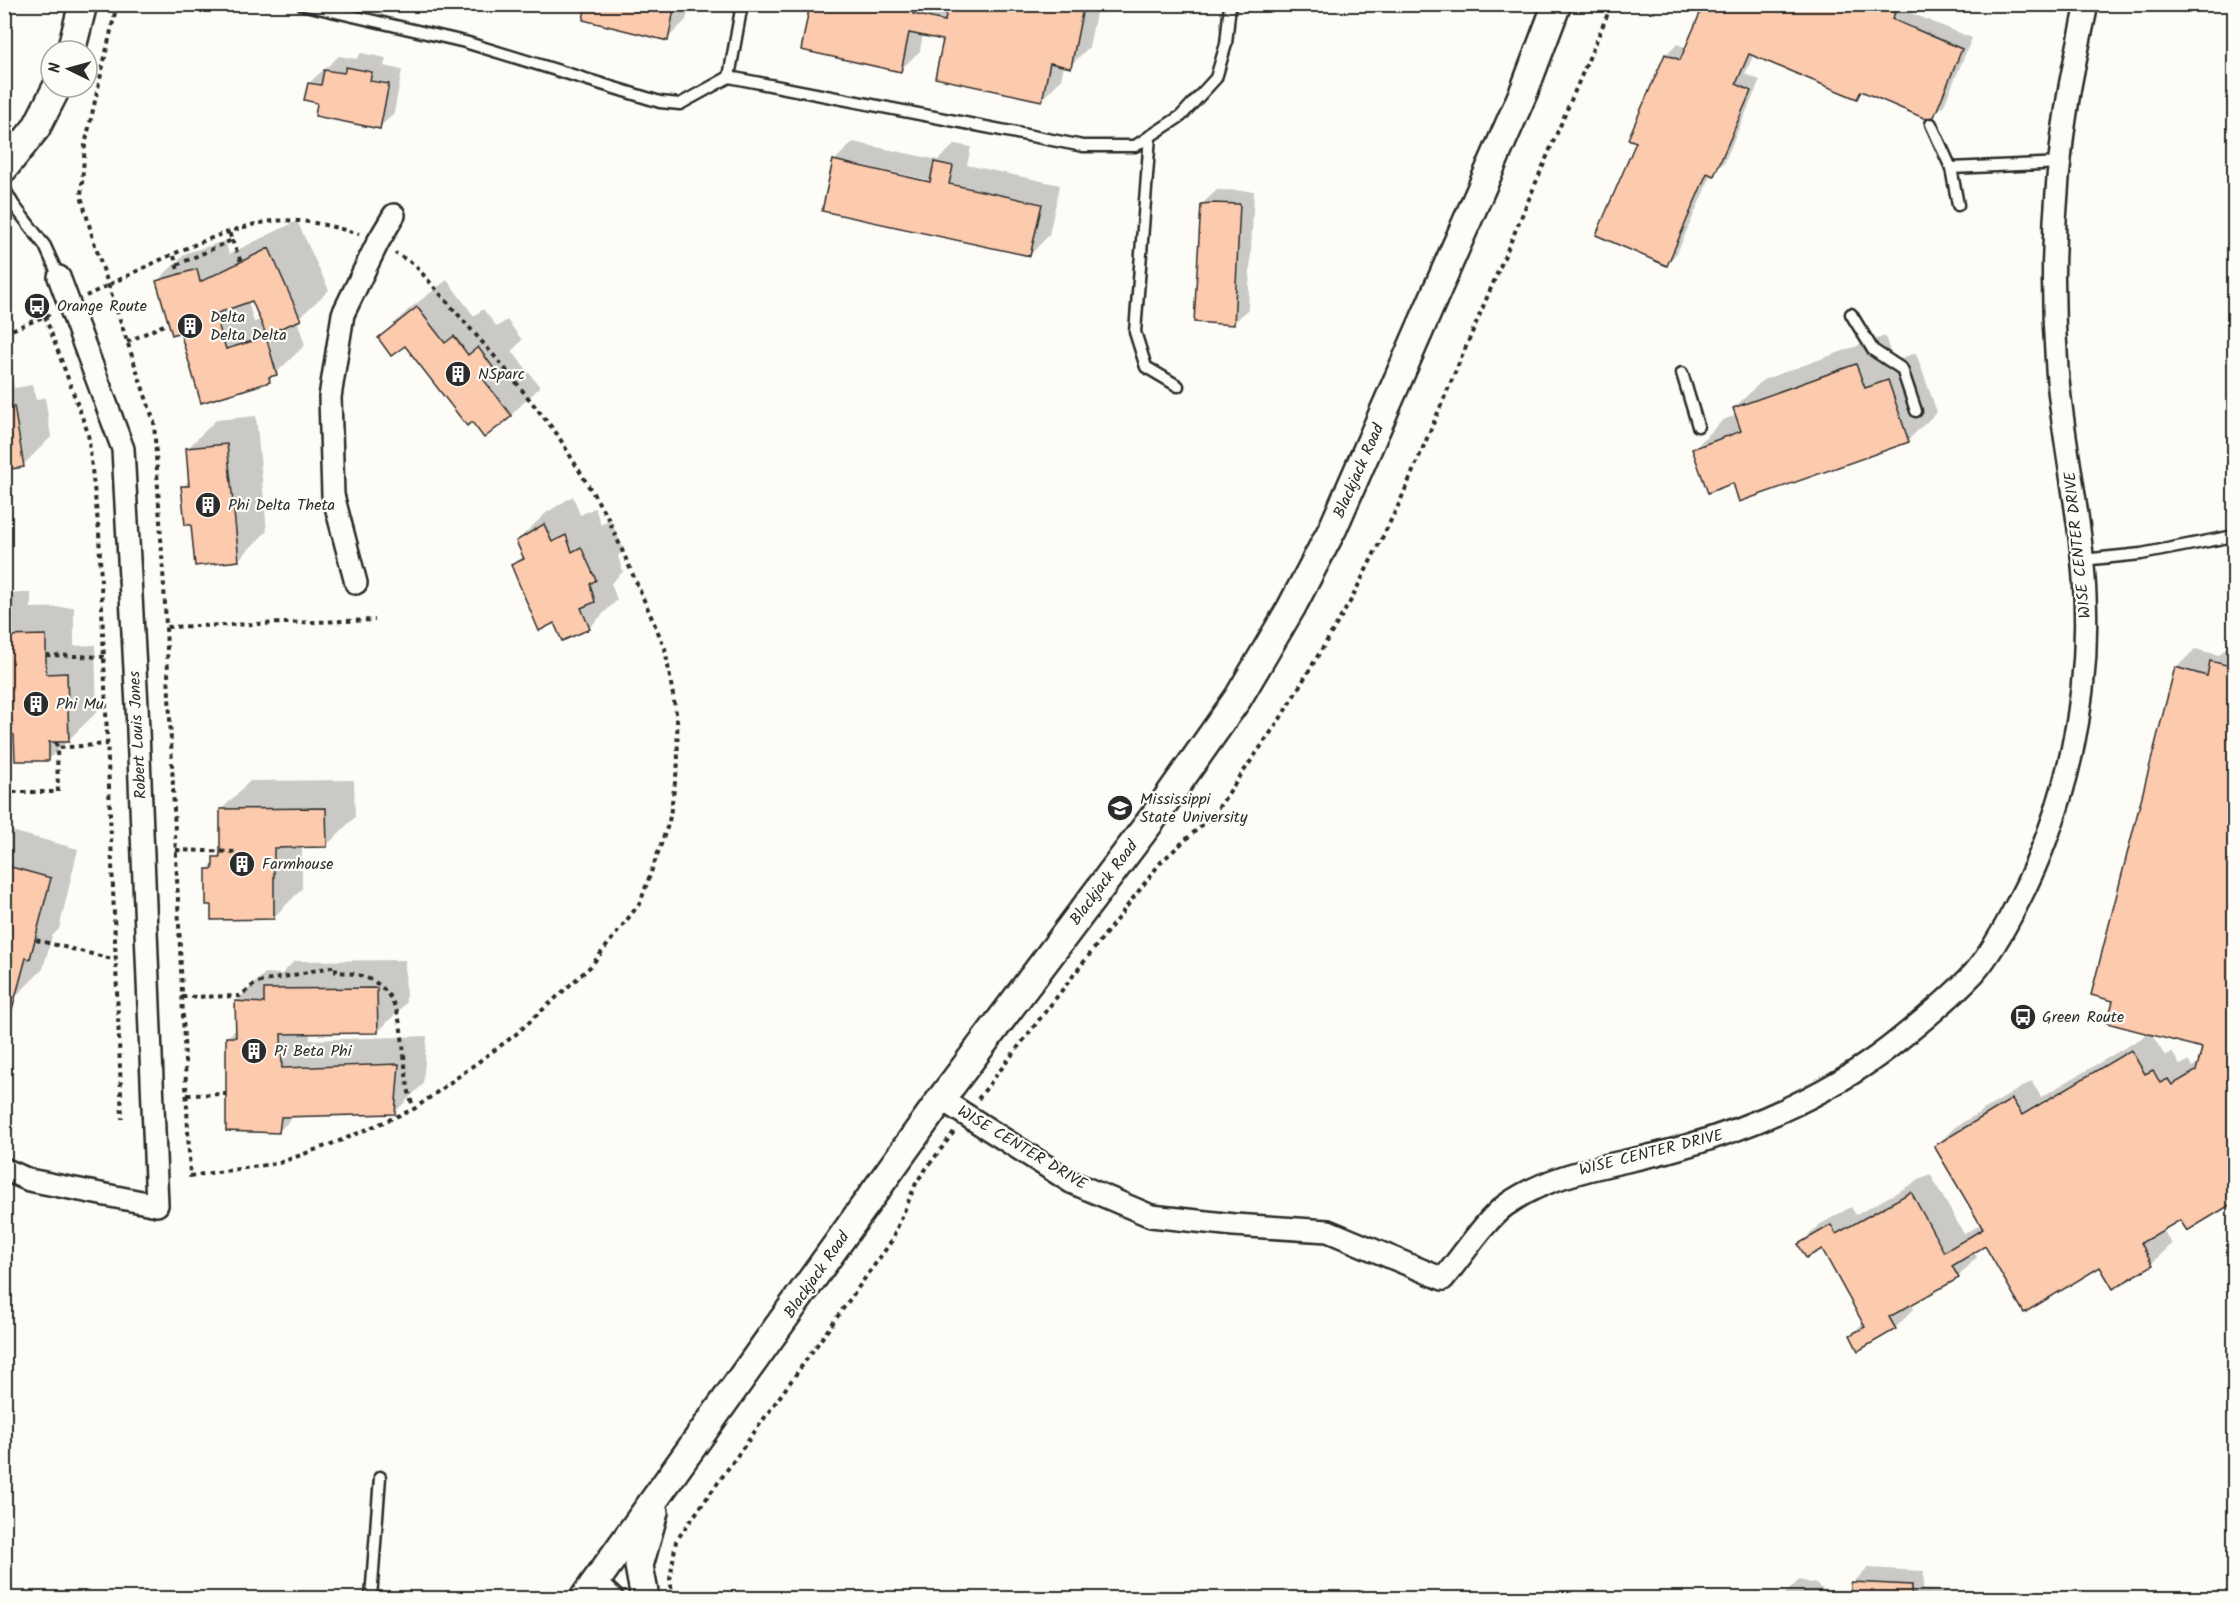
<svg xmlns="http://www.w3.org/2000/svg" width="2239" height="1603" font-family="Kalam,sans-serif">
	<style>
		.shadow { fill: #0003; fill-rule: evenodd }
		.building { fill: #fccaac; stroke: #2b2b2b; stroke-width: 1.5 }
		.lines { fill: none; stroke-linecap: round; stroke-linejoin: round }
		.service-casing { stroke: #2b2b2b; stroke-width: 15 }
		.minor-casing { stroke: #2b2b2b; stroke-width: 26 }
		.tertiary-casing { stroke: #2b2b2b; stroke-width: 32 }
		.path { stroke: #2b2b2b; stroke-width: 4; stroke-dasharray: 4.5 4.5; stroke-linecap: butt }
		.service { stroke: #fdfcf7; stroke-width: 10 }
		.minor { stroke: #fdfcf7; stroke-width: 21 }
		.tertiary { stroke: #fdfcf7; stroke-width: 27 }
		.labels { text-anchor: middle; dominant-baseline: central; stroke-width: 4.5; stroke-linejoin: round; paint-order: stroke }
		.poi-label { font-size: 16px; fill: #2b2b2b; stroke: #fdfcf7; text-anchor: start }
		.street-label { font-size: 16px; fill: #2b2b2b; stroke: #fdfcf7 }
	</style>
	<rect width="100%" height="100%" fill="#fdfcf7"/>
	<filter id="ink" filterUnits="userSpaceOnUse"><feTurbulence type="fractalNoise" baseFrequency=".0167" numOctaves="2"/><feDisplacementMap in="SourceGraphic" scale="12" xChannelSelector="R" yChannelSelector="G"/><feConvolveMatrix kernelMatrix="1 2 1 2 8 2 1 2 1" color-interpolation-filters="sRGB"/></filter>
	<g filter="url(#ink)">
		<g class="shadow">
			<polygon points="588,4 690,4 686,20 667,39"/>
			<polygon points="801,4 1098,4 1089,47 1070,66 1064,65 1061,80 1042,99 945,39 923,34 920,51 900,70 810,13 799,10"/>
			<polygon points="1706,4 1903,4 1901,9 1972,38 1944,105 1933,116 1863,91 1857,97 1754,54 1745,74 1760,80 1724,163 1712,173 1677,253 1667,264 1638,141 1666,54 1677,44 1687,48"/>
			<polygon points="361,53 386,58 384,66 402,70 394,113 380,127 319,101 309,83 339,56 356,59"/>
			<path d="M 853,142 L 938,160 L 955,144 L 971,147 L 967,165 L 1060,185 L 1049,235 L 1030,255 L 834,161 ZM 846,162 L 937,182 L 937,185 L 846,165 Z"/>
			<polygon points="1217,190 1254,191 1248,309 1233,324 1202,204"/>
			<path d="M 297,221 L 329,290 L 297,320 L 305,345 L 269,380 L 181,330 L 157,281 L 186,253 L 225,241 L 229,254 ZM 253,299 L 261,320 L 254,322 L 248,301 Z"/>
			<polygon points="447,280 474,316 483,309 497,327 507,320 522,340 512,351 540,387 511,415 405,343 380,338 408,310"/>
			<polygon points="1885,336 1893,361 1916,353 1937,412 1908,440 1734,481 1694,449 1723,420 1737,415 1734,408 1763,380"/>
			<polygon points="12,379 14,388 32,385 36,400 45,397 51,437 23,465 4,469 4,380"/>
			<polygon points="256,416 267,531 238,560 192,523 183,487 190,479 187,449 216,420"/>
			<polygon points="573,496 580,515 595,508 601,525 610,519 624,550 618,556 623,572 611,583 617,600 589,628 555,621 513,566 524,555 517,541 546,513"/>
			<polygon points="4,593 31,593 31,608 74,607 74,646 95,645 97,712 49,759 16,733 5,733"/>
			<path d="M 2231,643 L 2234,643 L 2234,1200 L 2181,1218 L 2162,1229 L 2172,1244 L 2152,1263 L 2113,1287 L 2101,1265 L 1986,1244 L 1973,1251 L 1977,1257 L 1958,1277 L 1911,1303 L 1914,1309 L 1895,1328 L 1851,1335 L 1864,1322 L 1823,1247 L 1800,1244 L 1819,1225 L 1851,1207 L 1856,1215 L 1930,1174 L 1964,1234 L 1982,1224 L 1936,1146 L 1955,1127 L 2032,1081 L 2041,1097 L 2150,1033 L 2176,668 L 2195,649 L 2219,655 ZM 2151,1033 L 2204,1047 L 2200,1062 L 2192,1067 L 2188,1061 L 2180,1065 L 2172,1052 L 2165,1056 Z"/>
			<polygon points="354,780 355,817 326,846 302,846 302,889 273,918 212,903 208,870 222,850 222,809 250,781"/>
			<polygon points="4,829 78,849 59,929 52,936 43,969 14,998 4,995"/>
			<polygon points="405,960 406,1003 378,1032 310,1032 310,1040 427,1036 423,1084 394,1113 294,1116 279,1131 227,1038 237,1028 236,1001 265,973 282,974 294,961"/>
			<polygon points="1867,1568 1924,1571 1923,1589 1951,1591 1950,1598 1852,1598 1853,1583"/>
			<polygon points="1799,1580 1816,1584 1833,1598 1781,1598"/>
			<polygon points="2022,1595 2045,1597 2045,1598 2018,1598"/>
		</g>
		<g class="building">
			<polygon points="586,4 675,4 668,41 583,20"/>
			<polygon points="810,4 915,4 913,14 945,21 948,4 1068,4 1083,8 1071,68 1050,63 1042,101 935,78 943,40 909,33 901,72 801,50"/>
			<polygon points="1704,4 1876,4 1895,13 1892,19 1962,49 1934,117 1926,119 1861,91 1857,99 1749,54 1736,84 1751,91 1714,176 1707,173 1667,266 1596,235 1636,142 1628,139 1665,54 1680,60"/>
			<polygon points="346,67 372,72 370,81 389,84 380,129 315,116 317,103 304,100 308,83 321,85 324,70 344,73"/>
			<polygon points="833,160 930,182 934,162 953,166 949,184 1042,204 1030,256 822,211"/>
			<polygon points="1212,203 1240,204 1234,325 1194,322 1201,204"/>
			<polygon points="269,248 301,320 266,334 252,301 215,314 226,349 266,337 277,375 269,377 270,382 201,403 180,332 172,335 156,281 197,269 200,282"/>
			<polygon points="417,307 445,343 454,336 468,355 478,347 495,370 483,379 512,416 484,438 472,422 467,426 405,346 391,356 378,338"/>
			<polygon points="1856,364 1865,388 1888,380 1909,442 1739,502 1733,483 1708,493 1692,449 1741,431 1733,408"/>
			<polygon points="14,406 24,467 4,470 4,407"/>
			<polygon points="227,444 239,561 195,566 191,525 185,525 181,486 189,486 186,448"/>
			<polygon points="544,524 552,542 566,535 572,552 581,547 596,580 590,584 595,602 581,608 590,629 562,641 554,623 539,631 511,565 524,559 516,541"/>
			<polygon points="46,635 46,674 67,673 69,742 49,742 49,761 15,761 14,735 4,735 4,636"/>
			<polygon points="2210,661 2235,667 2235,1202 2187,1231 2180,1220 2141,1243 2153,1265 2113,1289 2100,1267 2024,1313 1985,1246 1952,1266 1959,1278 1889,1317 1896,1329 1858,1351 1850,1335 1865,1327 1822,1249 1806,1258 1798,1244 1831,1225 1836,1234 1911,1192 1944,1252 1983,1229 1934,1146 2012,1099 2022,1115 2131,1050 2145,1074 2153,1070 2160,1083 2168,1079 2172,1085 2196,1071 2202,1048 2107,1023 2113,1001 2091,995 2175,667 2207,676"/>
			<polygon points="326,808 327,847 274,848 274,919 211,920 211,905 206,905 206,869 213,869 213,857 220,857 220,809"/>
			<polygon points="4,865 51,878 30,959 26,958 10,1017 4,1016"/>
			<polygon points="377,988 378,1033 281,1034 282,1068 399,1064 395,1114 281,1117 279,1133 226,1131 226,1037 236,1037 235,1001 264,1003 264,989"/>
			<polygon points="1851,1582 1912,1585 1911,1599 1851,1599"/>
		</g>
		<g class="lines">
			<g class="service-casing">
				<g id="service">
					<polyline points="301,4 465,42 660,102 680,104 729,77 742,4"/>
					<polyline points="729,77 1083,146 1135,146 1181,116 1216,78 1226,44 1230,4"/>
					<polyline points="1931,124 1951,168"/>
					<polyline points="1150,136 1135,332 1146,367 1178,386"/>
					<polyline points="4,188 13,204 45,246 59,277"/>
					<polyline points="1958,205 1951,168 2061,163"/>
					<polyline points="1851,314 1873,350 1902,369 1916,411"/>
					<polyline points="1682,373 1698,426"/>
					<polyline points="2082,560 2141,554 2234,536"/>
					<polyline points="371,1598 380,1477"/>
				</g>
			</g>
			<g class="minor-casing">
				<g id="minor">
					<polyline points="356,583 333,495 330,397 343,314 378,242 394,215"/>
					<path d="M 941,1099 L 1071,1182 L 1151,1216 L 1234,1225 L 1328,1231 L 1443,1279 C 1460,1259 1486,1219 1506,1205 C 1557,1169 1617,1166 1676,1149 C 1755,1127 1837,1091 1901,1038 C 1926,1018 1952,996 1974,973 C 1992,952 2005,928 2017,904 C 2066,810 2090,702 2085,596 C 2082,520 2063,445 2057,369 C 2050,279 2054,182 2069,92 C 2074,63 2081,34 2087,4"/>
					<polyline points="4,1169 29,1180 157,1205 137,706 123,449 59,277"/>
					<polyline points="595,1582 612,1598"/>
				</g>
			</g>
			<g class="tertiary-casing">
				<g id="tertiary">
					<polyline points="71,51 83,4"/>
					<polyline points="4,168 36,128 57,87"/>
					<polyline points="584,1598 941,1099 1159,810 1238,698 1291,608 1333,528 1524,91 1557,4"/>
					<polyline points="645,1598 639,1566 654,1512"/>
				</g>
			</g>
			<g class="path">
				<polyline points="117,4 85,145 81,196 94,242 154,422 165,604 190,1176 279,1163 342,1140 414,1109 515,1035 591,966 640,903 669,822 678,763 677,719 665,648 608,518 557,434 503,366 414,264 395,253"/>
				<polyline points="232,240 241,262"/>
				<polyline points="174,256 179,274"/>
				<polyline points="177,265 232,240 229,232"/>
				<path d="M 86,296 C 136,272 220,227 273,221 C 302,218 332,226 359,234"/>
				<polyline points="45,316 88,433 99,532 122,1119"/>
				<polyline points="4,333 53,313"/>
				<polyline points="127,342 168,323"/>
				<polyline points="167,627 375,620"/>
				<polyline points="46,655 104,657"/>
				<polyline points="56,742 57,748 108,744"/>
				<polyline points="4,792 58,792 57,748"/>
				<polyline points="176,850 235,852"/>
				<polyline points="36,940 116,960"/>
				<path d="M 182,997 L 240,996 L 256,983 L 336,966 L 336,972 C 422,975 393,1055 414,1109"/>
				<polyline points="187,1095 226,1094"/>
				<polyline points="978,1099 1161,862 1214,814 1280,719 1350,602 1399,504 1612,4"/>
				<polyline points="673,1598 670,1580 676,1541 891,1242 917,1181 956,1129"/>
			</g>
			<use href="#service" class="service"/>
			<use href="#minor" class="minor"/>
			<use href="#tertiary" class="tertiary"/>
		</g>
	</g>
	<defs>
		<g id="bus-disc" transform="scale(1.35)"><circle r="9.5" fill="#2b2b2b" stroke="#fdfcf7"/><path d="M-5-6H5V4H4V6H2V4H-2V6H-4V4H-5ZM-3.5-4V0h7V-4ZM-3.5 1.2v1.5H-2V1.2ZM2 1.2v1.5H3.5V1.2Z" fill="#fff"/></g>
		<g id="building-disc" transform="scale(1.35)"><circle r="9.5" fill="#2b2b2b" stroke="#fdfcf7"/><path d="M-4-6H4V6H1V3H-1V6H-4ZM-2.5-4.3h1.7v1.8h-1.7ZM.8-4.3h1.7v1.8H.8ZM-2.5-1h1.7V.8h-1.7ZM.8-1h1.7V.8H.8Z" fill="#fff"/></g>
		<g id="university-disc" transform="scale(1.35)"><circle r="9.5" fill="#2b2b2b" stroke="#fdfcf7"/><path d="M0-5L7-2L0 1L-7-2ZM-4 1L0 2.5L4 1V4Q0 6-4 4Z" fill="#fff"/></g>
	</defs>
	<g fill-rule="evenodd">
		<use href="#bus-disc" x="37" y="306"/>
		<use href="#building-disc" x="190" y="326"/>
		<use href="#building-disc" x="458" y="374"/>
		<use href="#building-disc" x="208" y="505"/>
		<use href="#building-disc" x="36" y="704"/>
		<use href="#university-disc" x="1120" y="808"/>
		<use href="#building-disc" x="242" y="864"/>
		<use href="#bus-disc" x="2023" y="1017"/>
		<use href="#building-disc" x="254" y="1051"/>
	</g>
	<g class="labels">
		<g class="poi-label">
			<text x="57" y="306">Orange Route</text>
			<text x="210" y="317">Delta<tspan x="210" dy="18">Delta Delta</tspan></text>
			<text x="478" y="374">NSparc</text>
			<text x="228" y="505">Phi Delta Theta</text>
			<text x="56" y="704">Phi Mu</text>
			<text x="1140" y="799">Mississippi<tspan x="1140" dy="18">State University</tspan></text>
			<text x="262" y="864">Farmhouse</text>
			<text x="2042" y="1017">Green Route</text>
			<text x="274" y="1051">Pi Beta Phi</text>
		</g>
		<g class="street-label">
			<text transform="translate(1359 471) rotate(-66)">Blackjack Road</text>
			<text transform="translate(2078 545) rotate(-96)">WISE CENTER DRIVE</text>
			<text transform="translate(138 735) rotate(-93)">Robert Louis Jones</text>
			<text transform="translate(1104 883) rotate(-53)">Blackjack Road</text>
			<text transform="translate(1022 1148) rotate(31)">WISE CENTER DRIVE</text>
			<text transform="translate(1651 1153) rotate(-14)">WISE CENTER DRIVE</text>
			<text transform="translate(817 1275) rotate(-55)">Blackjack Road</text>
		</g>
	</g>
	<rect width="2239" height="1603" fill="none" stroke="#fdfcf7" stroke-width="24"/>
	<rect x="12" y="12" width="2215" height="1579" fill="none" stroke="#2b2b2b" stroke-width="2" filter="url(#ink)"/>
	<g transform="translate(69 69) rotate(275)"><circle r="28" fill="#fdfcf7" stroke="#a9a8a5" stroke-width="1.5"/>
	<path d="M0-4.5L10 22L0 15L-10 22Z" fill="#2b2b2b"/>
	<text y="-9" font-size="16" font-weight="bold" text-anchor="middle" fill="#2b2b2b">N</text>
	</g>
</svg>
